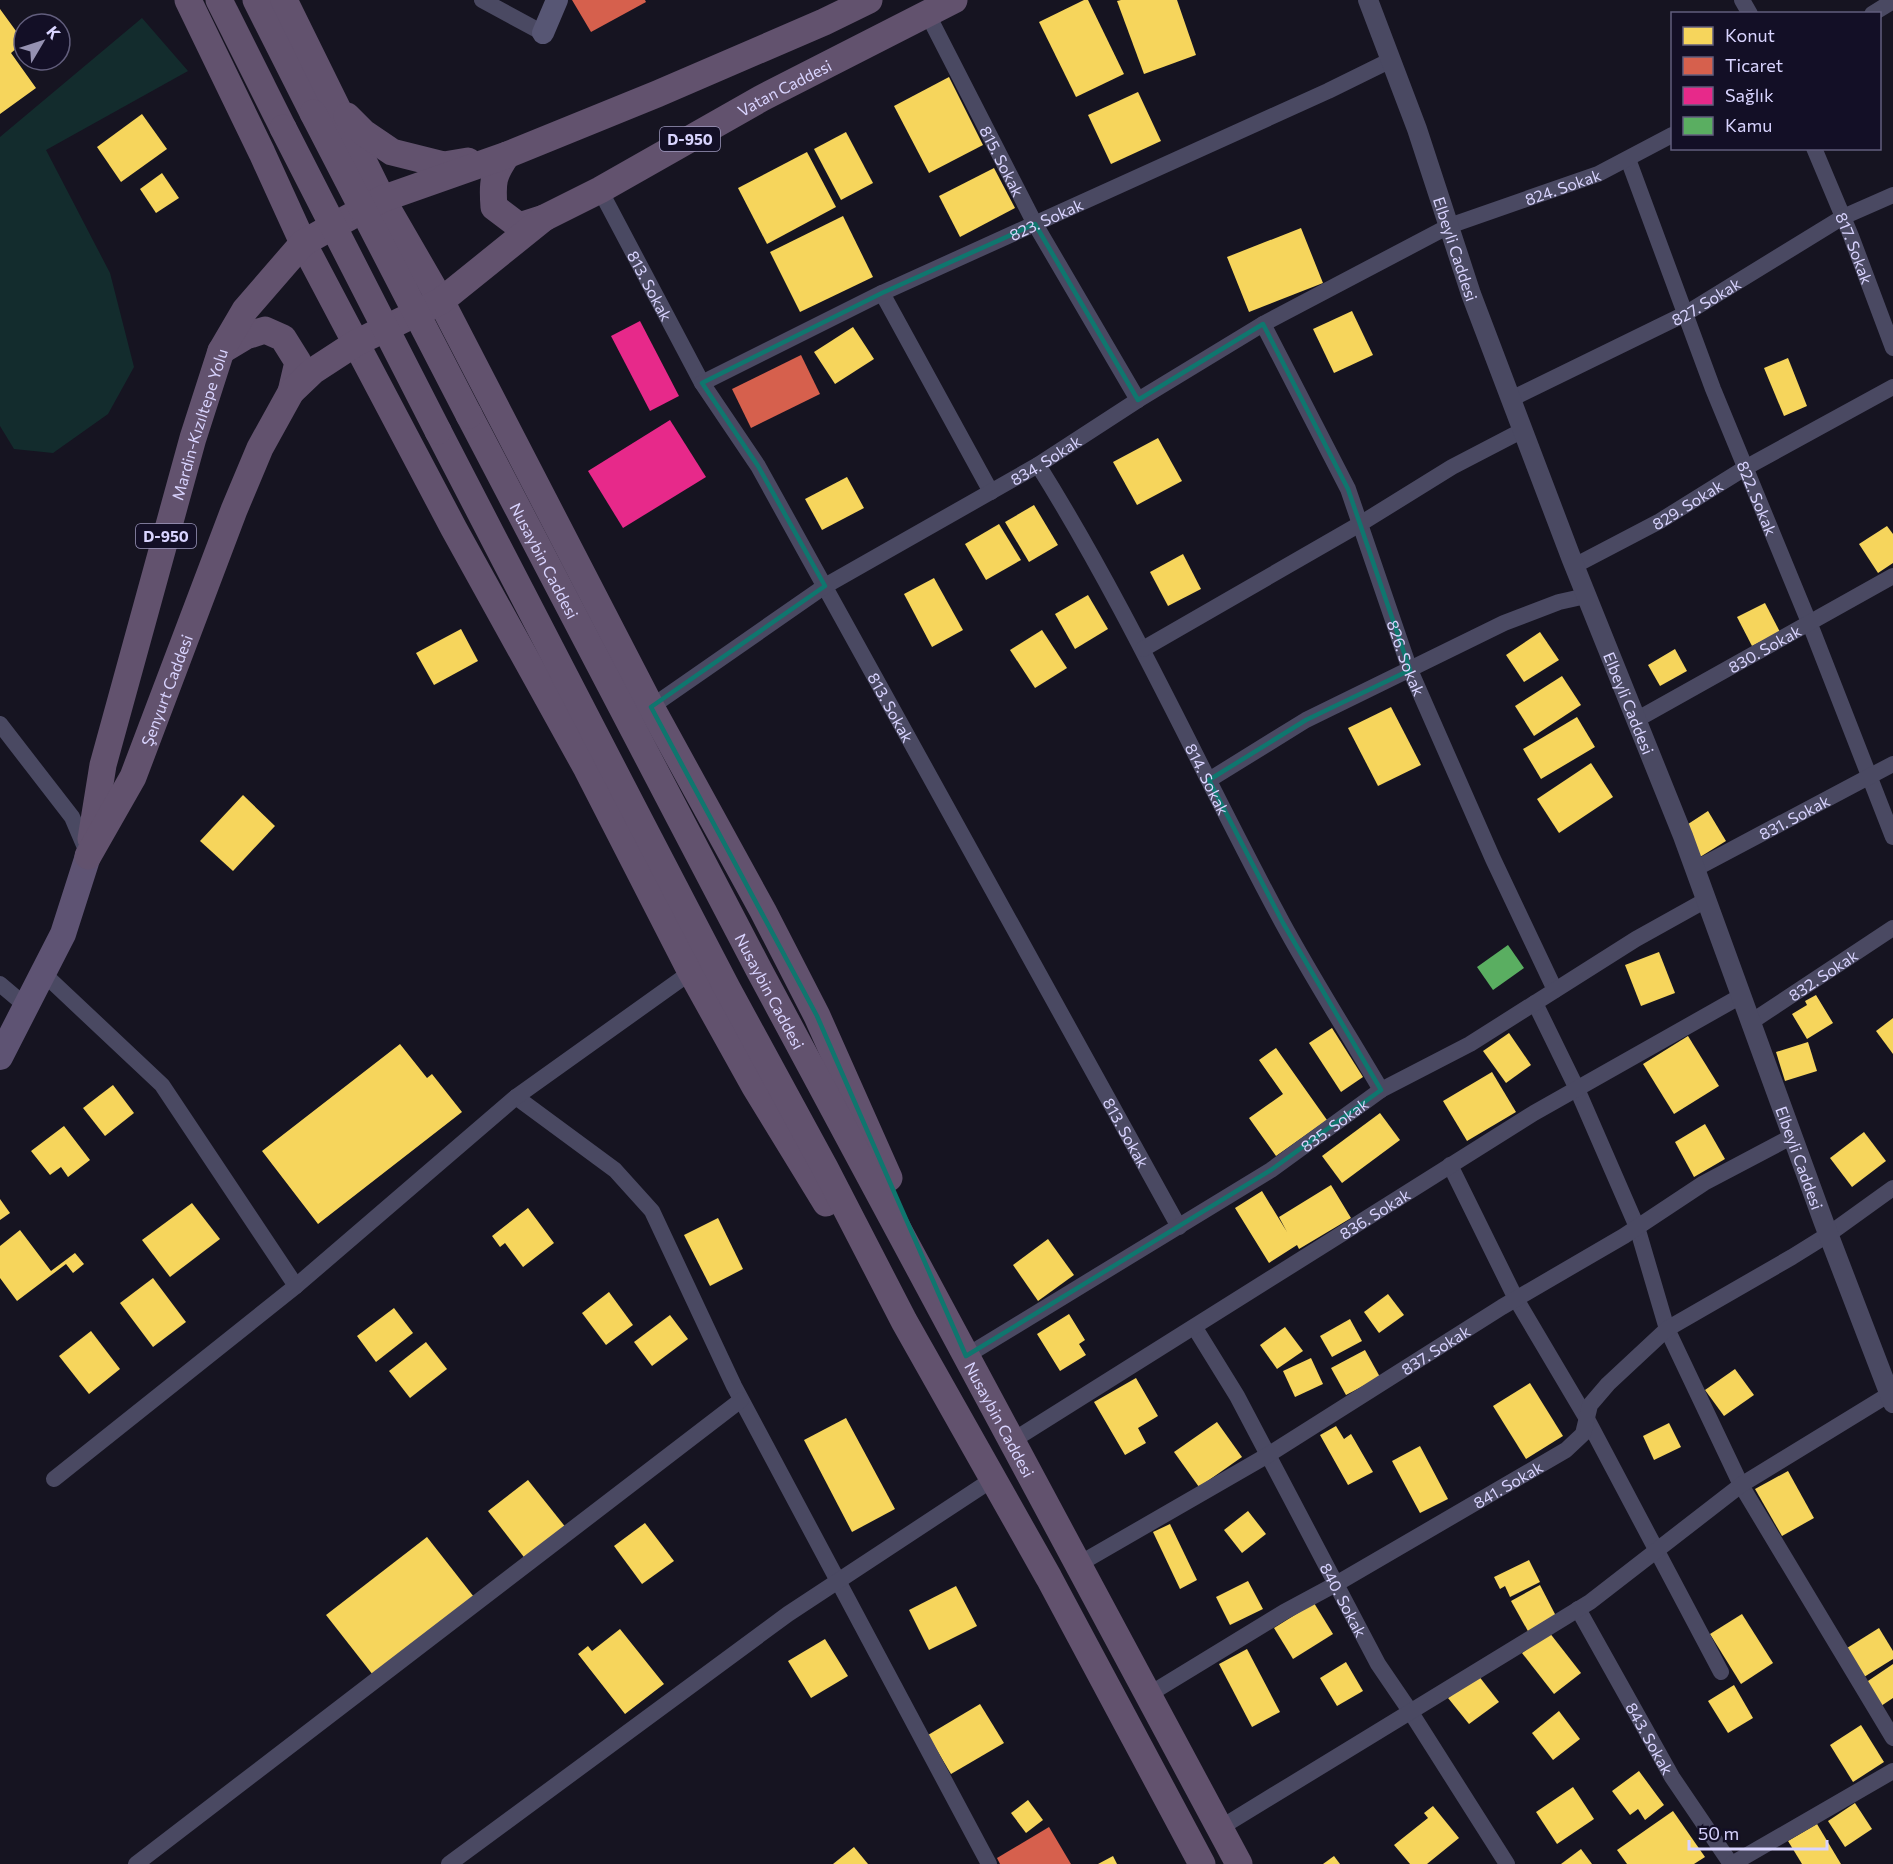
<svg xmlns="http://www.w3.org/2000/svg" width="1893" height="1864" font-family="Commissioner,sans-serif">
	<style>
		.green { fill: #132c2d }
		.homes { fill: #f6d55c }
		.shops { fill: #d6604d }
		.health { fill: #e7298a }
		.public { fill: #5aae61 }
		.lines { fill: none; stroke-linecap: round; stroke-linejoin: round }
		.minor { stroke: #4a4962; stroke-width: 16 }
		.tertiary { stroke: #4a4962; stroke-width: 20 }
		.secondary { stroke: #575674; stroke-width: 22 }
		.primary { stroke: #5e5373; stroke-width: 26 }
		.trunk { stroke: #62526e; stroke-width: 27 }
		.trunk-bridge { stroke: #62526e; stroke-width: 27 }
		.marked { fill: none; stroke: #0f766e; stroke-width: 4.5; stroke-linejoin: round }
		.labels { text-anchor: middle; dominant-baseline: central; stroke-width: 6; stroke-linejoin: round; paint-order: stroke }
		.shield { fill: #130f26; stroke: #9e99be; stroke-width: 1.5 }
		.shield-label { font-size: 15px; font-weight: bold; fill: #d9d4ff }
		.street-label { font-size: 16px; fill: #d9d4ff; stroke: #130f26 }
	</style>
	<rect width="100%" height="100%" fill="#161421"/>
	<polygon class="green" points="142,18 188,71 46,150 110,273 134,367 108,414 53,453 14,449 0,426 0,137"/>
	<g class="homes">
		<polygon points="1084,0 1088,0 1124,74 1076,97 1039,22"/>
		<polygon points="1121,0 1177,0 1196,55 1144,74 1117,1"/>
		<polygon points="0,9 24,42 11,53 36,88 0,114"/>
		<polygon points="949,77 983,145 929,173 894,106"/>
		<polygon points="1138,92 1161,141 1111,164 1088,115"/>
		<polygon points="142,114 167,149 121,182 97,147"/>
		<polygon points="846,132 873,183 841,200 814,149"/>
		<polygon points="807,152 836,207 767,244 738,188"/>
		<polygon points="994,168 1015,208 960,237 939,196"/>
		<polygon points="162,173 179,198 156,213 140,189"/>
		<polygon points="843,216 873,277 800,312 770,252"/>
		<polygon points="1301,228 1323,283 1249,312 1227,257"/>
		<polygon points="1352,311 1373,355 1334,373 1313,329"/>
		<polygon points="853,327 874,359 835,384 814,352"/>
		<polygon points="1788,358 1807,406 1784,416 1764,368"/>
		<polygon points="1158,438 1182,481 1137,505 1113,462"/>
		<polygon points="847,477 864,508 822,530 805,499"/>
		<polygon points="1034,505 1058,545 1029,562 1005,522"/>
		<polygon points="999,524 1021,560 986,580 965,544"/>
		<polygon points="1887,526 1893,534 1893,563 1878,573 1859,544"/>
		<polygon points="1183,554 1201,589 1168,606 1150,572"/>
		<polygon points="934,578 963,630 932,647 904,594"/>
		<polygon points="1088,595 1108,629 1075,649 1055,614"/>
		<polygon points="1765,603 1780,632 1752,646 1737,617"/>
		<polygon points="461,629 478,661 434,685 416,653"/>
		<polygon points="1042,630 1067,668 1035,688 1010,650"/>
		<polygon points="1540,632 1559,660 1524,682 1506,655"/>
		<polygon points="1675,649 1687,671 1660,686 1648,665"/>
		<polygon points="1562,676 1581,705 1534,736 1515,706"/>
		<polygon points="1391,707 1421,765 1378,786 1348,728"/>
		<polygon points="1577,717 1595,747 1541,779 1523,749"/>
		<polygon points="1591,763 1613,797 1559,833 1537,799"/>
		<polygon points="243,795 275,826 233,871 200,841"/>
		<polygon points="1708,811 1726,841 1700,857 1682,828"/>
		<polygon points="1659,952 1675,993 1641,1006 1625,965"/>
		<polygon points="1816,995 1833,1023 1807,1039 1792,1014 1807,1005 1805,1001"/>
		<polygon points="1893,1018 1893,1054 1876,1031"/>
		<polygon points="1332,1028 1363,1077 1341,1092 1309,1043"/>
		<polygon points="1509,1033 1531,1065 1506,1083 1483,1051"/>
		<polygon points="1688,1036 1719,1086 1674,1114 1643,1064"/>
		<polygon points="1808,1042 1817,1071 1785,1081 1776,1052"/>
		<polygon points="400,1044 427,1078 432,1074 462,1112 318,1224 262,1151"/>
		<polygon points="1276,1048 1327,1120 1276,1156 1249,1118 1283,1094 1259,1060"/>
		<polygon points="1492,1072 1516,1112 1467,1141 1443,1101"/>
		<polygon points="113,1085 134,1113 105,1136 83,1108"/>
		<polygon points="1380,1113 1400,1140 1342,1183 1322,1156"/>
		<polygon points="1705,1124 1725,1159 1694,1177 1675,1142"/>
		<polygon points="64,1126 90,1160 68,1177 61,1167 50,1175 31,1151"/>
		<polygon points="1864,1132 1886,1161 1852,1187 1830,1158"/>
		<polygon points="1331,1185 1351,1218 1299,1249 1297,1245 1269,1263 1235,1208 1262,1191 1287,1232 1279,1217"/>
		<polygon points="0,1199 10,1213 0,1220"/>
		<polygon points="192,1203 220,1239 170,1277 142,1240"/>
		<polygon points="528,1208 554,1243 523,1267 505,1243 500,1247 492,1236"/>
		<polygon points="718,1218 743,1269 710,1286 684,1235"/>
		<polygon points="20,1230 51,1271 75,1253 84,1264 73,1273 66,1264 17,1301 0,1278 0,1246"/>
		<polygon points="1048,1239 1074,1275 1038,1301 1013,1265"/>
		<polygon points="153,1278 186,1322 153,1347 120,1303"/>
		<polygon points="609,1292 633,1325 606,1345 582,1313"/>
		<polygon points="1388,1294 1404,1315 1379,1333 1364,1312"/>
		<polygon points="394,1308 413,1333 376,1362 357,1336"/>
		<polygon points="1069,1314 1085,1340 1079,1344 1086,1355 1060,1371 1037,1334"/>
		<polygon points="670,1315 688,1339 652,1366 634,1342"/>
		<polygon points="1350,1319 1362,1341 1332,1357 1320,1336"/>
		<polygon points="1285,1327 1303,1351 1277,1369 1260,1345"/>
		<polygon points="91,1331 120,1369 89,1394 59,1356"/>
		<polygon points="426,1342 447,1369 410,1398 389,1371"/>
		<polygon points="1365,1350 1380,1377 1346,1395 1331,1368"/>
		<polygon points="1311,1358 1323,1384 1295,1397 1283,1371"/>
		<polygon points="1735,1369 1754,1395 1724,1416 1705,1390"/>
		<polygon points="1136,1378 1158,1416 1138,1428 1146,1443 1125,1455 1094,1402"/>
		<polygon points="1530,1383 1563,1436 1526,1459 1493,1406"/>
		<polygon points="846,1418 895,1509 852,1532 804,1440"/>
		<polygon points="1217,1422 1242,1457 1199,1487 1174,1452"/>
		<polygon points="1669,1423 1681,1447 1654,1460 1643,1436"/>
		<polygon points="1336,1426 1344,1439 1351,1434 1373,1472 1348,1485 1320,1435"/>
		<polygon points="1420,1446 1448,1499 1420,1513 1392,1461"/>
		<polygon points="1788,1471 1814,1518 1782,1536 1755,1489"/>
		<polygon points="528,1480 567,1529 527,1561 488,1511"/>
		<polygon points="1248,1511 1266,1534 1242,1553 1224,1530"/>
		<polygon points="645,1523 674,1561 642,1584 614,1546"/>
		<polygon points="1170,1524 1197,1580 1180,1589 1153,1532"/>
		<polygon points="427,1537 474,1597 373,1675 326,1615"/>
		<polygon points="1529,1560 1540,1582 1510,1597 1505,1586 1500,1589 1494,1577"/>
		<polygon points="1248,1581 1263,1609 1230,1625 1216,1597"/>
		<polygon points="1540,1585 1557,1618 1529,1633 1511,1601"/>
		<polygon points="956,1586 977,1626 929,1650 909,1610"/>
		<polygon points="1314,1603 1333,1634 1293,1659 1274,1628"/>
		<polygon points="1742,1614 1773,1663 1741,1684 1710,1634"/>
		<polygon points="1879,1628 1893,1651 1893,1659 1864,1677 1847,1648"/>
		<polygon points="620,1629 664,1684 625,1714 578,1654 588,1646 592,1651"/>
		<polygon points="1549,1632 1581,1673 1554,1694 1522,1653"/>
		<polygon points="825,1639 848,1676 811,1698 788,1661"/>
		<polygon points="1247,1649 1280,1712 1252,1727 1219,1664"/>
		<polygon points="1346,1662 1363,1691 1337,1706 1320,1678"/>
		<polygon points="1893,1664 1893,1698 1881,1706 1865,1683"/>
		<polygon points="1478,1675 1499,1702 1469,1724 1448,1698"/>
		<polygon points="1734,1685 1753,1718 1728,1733 1708,1701"/>
		<polygon points="980,1704 1004,1743 951,1774 928,1735"/>
		<polygon points="1559,1711 1580,1739 1553,1760 1532,1733"/>
		<polygon points="1861,1725 1884,1762 1853,1782 1830,1745"/>
		<polygon points="1639,1771 1664,1805 1645,1820 1638,1809 1630,1815 1612,1791"/>
		<polygon points="1573,1787 1594,1819 1557,1844 1536,1812"/>
		<polygon points="1028,1800 1043,1820 1026,1833 1011,1813"/>
		<polygon points="1855,1803 1872,1829 1845,1847 1828,1821"/>
		<polygon points="1433,1806 1459,1838 1427,1864 1410,1864 1394,1845 1428,1818 1424,1813"/>
		<polygon points="1673,1811 1705,1857 1694,1864 1627,1864 1617,1850"/>
		<polygon points="1817,1824 1841,1864 1802,1864 1788,1841"/>
		<polygon points="854,1847 868,1864 833,1864"/>
		<polygon points="1581,1849 1592,1864 1561,1864"/>
		<polygon points="1113,1856 1117,1864 1098,1864"/>
		<polygon points="1334,1856 1340,1864 1323,1864"/>
	</g>
	<g class="shops">
		<polygon points="572,0 645,0 646,2 591,32"/>
		<polygon points="801,355 820,394 751,428 732,389"/>
		<polygon points="1049,1827 1071,1864 1000,1864 997,1858"/>
	</g>
	<g class="health">
		<polygon points="640,321 679,396 650,411 611,336"/>
		<polygon points="670,420 706,477 623,528 588,471"/>
	</g>
	<polygon class="public" points="1508,945 1524,968 1493,990 1477,967"/>
	<g class="lines">
		<g class="minor">
			<polyline points="482,0 543,33"/>
			<polyline points="1742,0 1750,14"/>
			<path id="s1" d="M 927,13 L 1035,224 L 1138,400"/>
			<polyline points="1872,14 1893,1"/>
			<path id="s2" d="M 1814,148 L 1851,236 L 1893,348"/>
			<path id="s3" d="M 1628,159 L 1713,389 L 1813,632 L 1893,837"/>
			<path id="s4" d="M 600,190 L 702,383 L 758,466 L 1179,1227"/>
			<polyline points="882,293 991,492"/>
			<path id="s5" d="M 1263,324 L 1348,489 L 1410,670 L 1493,859 L 1555,990"/>
			<path id="s6" d="M 702,383 L 882,293 L 1328,91 L 1391,60"/>
			<path id="s7" d="M 1511,399 L 1685,314 L 1843,217 L 1893,195"/>
			<path id="s8" d="M 1038,465 C 1130,612 1200,770 1282,922 C 1313,979 1348,1034 1381,1090"/>
			<path id="s9" d="M 1574,566 L 1660,521 L 1745,468 L 1893,387"/>
			<polyline points="1143,649 1360,524 1452,467 1523,430"/>
			<path id="s10" d="M 651,707 L 825,586 L 1038,465 L 1138,400 L 1263,324 L 1449,226 L 1598,174 L 1672,135"/>
			<path id="s11" d="M 1636,720 L 1893,576"/>
			<polyline points="0,724 72,817 87,852"/>
			<polyline points="1209,780 1306,720 1504,623 1559,602 1586,596"/>
			<path id="s12" d="M 1695,869 L 1893,764"/>
			<polyline points="43,973 162,1085 296,1286"/>
			<polyline points="0,984 26,1006"/>
			<polyline points="1535,1003 1577,1089 1637,1227 1667,1329 1741,1485 1893,1738"/>
			<path id="s13" d="M 1751,1022 L 1893,928"/>
			<polyline points="516,1097 615,1170 652,1211 734,1386 989,1864"/>
			<polyline points="1450,1165 1516,1299 1587,1419 1721,1672"/>
			<path id="s14" d="M 1195,1328 L 1237,1396 L 1378,1664 L 1410,1711 L 1507,1864"/>
			<path id="s15" d="M 966,1356 L 1271,1170 L 1381,1090 L 1470,1044 L 1636,939 L 1706,900"/>
			<path id="s16" d="M 1012,1441 L 1534,1113 L 1741,996"/>
			<polyline points="54,1479 296,1286 516,1097 691,972"/>
			<path id="s17" d="M 1079,1564 L 1268,1455 L 1502,1307 L 1624,1236 L 1704,1183 L 1793,1136"/>
			<path id="s18" d="M 1578,1609 L 1672,1777 L 1731,1864"/>
			<path id="s19" d="M 1148,1695 L 1284,1612 L 1336,1584 L 1566,1450 L 1583,1434 L 1590,1405 L 1608,1384 L 1667,1329 L 1792,1257 L 1829,1234 L 1893,1188"/>
			<polyline points="1220,1828 1590,1602 1741,1485 1888,1395"/>
			<polyline points="136,1864 741,1400"/>
			<polyline points="449,1864 788,1614 993,1479"/>
			<polyline points="1732,1864 1893,1771"/>
		</g>
		<path class="tertiary" id="s20" d="M 1368,0 L 1417,129 L 1471,294 L 1572,560 L 1683,836 L 1824,1223 L 1893,1403"/>
		<polyline class="secondary" points="543,33 557,0"/>
		<polyline class="primary" points="0,1057 63,934 88,856"/>
		<g class="trunk">
			<polyline points="188,0 262,153 303,243 454,529 587,769 691,972 755,1087 826,1203"/>
			<polyline points="219,0 283,128"/>
			<polyline points="256,0 313,113"/>
			<polyline points="284,0 382,199 441,301 651,707 763,911 817,1016 889,1178"/>
			<polyline points="347,116 364,133 392,152 444,165 468,161"/>
			<path d="M 507,155 C 493,175 492,182 494,207 L 519,226 L 544,218"/>
			<polyline points="221,351 246,336 265,330 283,338 298,362 291,392"/>
			<path id="s21" d="M 469,415 L 759,970 L 1239,1864"/>
			<polyline points="438,431 640,821 727,988 825,1168 904,1321 1049,1578 1202,1864"/>
			<path id="s22" d="M 91,839 L 103,765 L 193,438 L 221,351 L 245,310 L 303,243 L 382,199 L 507,155 L 657,94 L 824,22 L 869,0"/>
			<path id="s23" d="M 88,856 L 133,777 L 234,510 L 260,448 L 291,392 L 313,371 L 356,343 L 441,301 L 544,218 L 600,190 L 762,98 L 954,0"/>
		</g>
		<g class="trunk-bridge">
			<polyline points="313,113 469,415"/>
			<polyline points="283,128 438,431"/>
		</g>
	</g>
	<path class="marked" d="M 1035,224 L 1138,400 L 1263,324 L 1348,489 L 1410,670 L 1306,720 L 1209,780 L 1283,923 L 1381,1090 L 1271,1170 L 966,1356 L 817,1016 L 651,707 L 825,586 L 758,466 L 702,383 L 882,293 Z"/>
	<g class="labels">
		<g class="shield">
			<rect x="660" y="127" width="60" height="24" rx="4.5"/>
			<rect x="136" y="524" width="60" height="24" rx="4.5"/>
		</g>
		<g class="shield-label">
			<text x="690" y="139">D-950</text>
			<text x="166" y="536">D-950</text>
		</g>
		<g class="street-label">
			<text stroke="none"><textPath href="#s23" startOffset="1090">Vatan Caddesi</textPath></text>
			<text stroke="none"><textPath href="#s1" startOffset="166">815. Sokak</textPath></text>
			<text stroke="none"><textPath href="#s10" startOffset="1053">824. Sokak</textPath></text>
			<text stroke="none"><textPath href="#s6" startOffset="381">823. Sokak</textPath></text>
			<text stroke="none"><textPath href="#s20" startOffset="264">Elbeyli Caddesi</textPath></text>
			<text stroke="none"><textPath href="#s2" startOffset="108">817. Sokak</textPath></text>
			<text stroke="none"><textPath href="#s4" startOffset="108">813. Sokak</textPath></text>
			<text stroke="none"><textPath href="#s7" startOffset="218">827. Sokak</textPath></text>
			<text stroke="none"><textPath href="#s22" startOffset="429">Mardin-Kızıltepe Yolu</textPath></text>
			<text stroke="none"><textPath href="#s10" startOffset="466">834. Sokak</textPath></text>
			<text stroke="none"><textPath href="#s3" startOffset="363">822. Sokak</textPath></text>
			<text stroke="none"><textPath href="#s9" startOffset="129">829. Sokak</textPath></text>
			<text stroke="none"><textPath href="#s21" startOffset="164">Nusaybin Caddesi</textPath></text>
			<text stroke="none"><textPath href="#s11" startOffset="147">830. Sokak</textPath></text>
			<text stroke="none"><textPath href="#s5" startOffset="364">826. Sokak</textPath></text>
			<text stroke="none"><textPath href="#s23" startOffset="184">Şenyurt Caddesi</textPath></text>
			<text stroke="none"><textPath href="#s20" startOffset="750">Elbeyli Caddesi</textPath></text>
			<text stroke="none"><textPath href="#s4" startOffset="594">813. Sokak</textPath></text>
			<text stroke="none"><textPath href="#s8" startOffset="357">814. Sokak</textPath></text>
			<text stroke="none"><textPath href="#s12" startOffset="112">831. Sokak</textPath></text>
			<text stroke="none"><textPath href="#s13" startOffset="86">832. Sokak</textPath></text>
			<text stroke="none"><textPath href="#s21" startOffset="650">Nusaybin Caddesi</textPath></text>
			<text stroke="none"><textPath href="#s15" startOffset="435">835. Sokak</textPath></text>
			<text stroke="none"><textPath href="#s4" startOffset="1080">813. Sokak</textPath></text>
			<text stroke="none"><textPath href="#s20" startOffset="1236">Elbeyli Caddesi</textPath></text>
			<text stroke="none"><textPath href="#s16" startOffset="428">836. Sokak</textPath></text>
			<text stroke="none"><textPath href="#s17" startOffset="416">837. Sokak</textPath></text>
			<text stroke="none"><textPath href="#s21" startOffset="1136">Nusaybin Caddesi</textPath></text>
			<text stroke="none"><textPath href="#s19" startOffset="417">841. Sokak</textPath></text>
			<text stroke="none"><textPath href="#s14" startOffset="310">840. Sokak</textPath></text>
			<text stroke="none"><textPath href="#s18" startOffset="148">843. Sokak</textPath></text>
		</g>
	</g>
	<rect x="1671" y="12" width="210" height="138" fill="#130f26" stroke="#625e7d" stroke-width="1.5"/>
	<rect x="1683" y="27" width="30" height="18" fill="#f6d55c" stroke="#625e7d" stroke-width="1.5"/>
	<text x="1725" y="42" font-size="18" fill="#d9d4ff">Konut</text>
	<rect x="1683" y="57" width="30" height="18" fill="#d6604d" stroke="#625e7d" stroke-width="1.5"/>
	<text x="1725" y="72" font-size="18" fill="#d9d4ff">Ticaret</text>
	<rect x="1683" y="87" width="30" height="18" fill="#e7298a" stroke="#625e7d" stroke-width="1.5"/>
	<text x="1725" y="102" font-size="18" fill="#d9d4ff">Sağlık</text>
	<rect x="1683" y="117" width="30" height="18" fill="#5aae61" stroke="#625e7d" stroke-width="1.5"/>
	<text x="1725" y="132" font-size="18" fill="#d9d4ff">Kamu</text>
	<g transform="translate(42 42) rotate(51)"><circle r="28" fill="#130f26" stroke="#625e7d" stroke-width="1.5"/>
	<path d="M0-4.5L10 22L0 15L-10 22Z" fill="#9591b1"/>
	<text y="-9" font-size="16" font-weight="bold" text-anchor="middle" fill="#d9d4ff">K</text>
	</g>
	<path d="M1689 1840v9h138v-9" fill="none" stroke="#d9d4ff" stroke-width="3"/>
	<text x="1698" y="1840" font-size="18" fill="#d9d4ff" stroke="#130f26" stroke-width="4.5" paint-order="stroke">50 m</text>
</svg>
